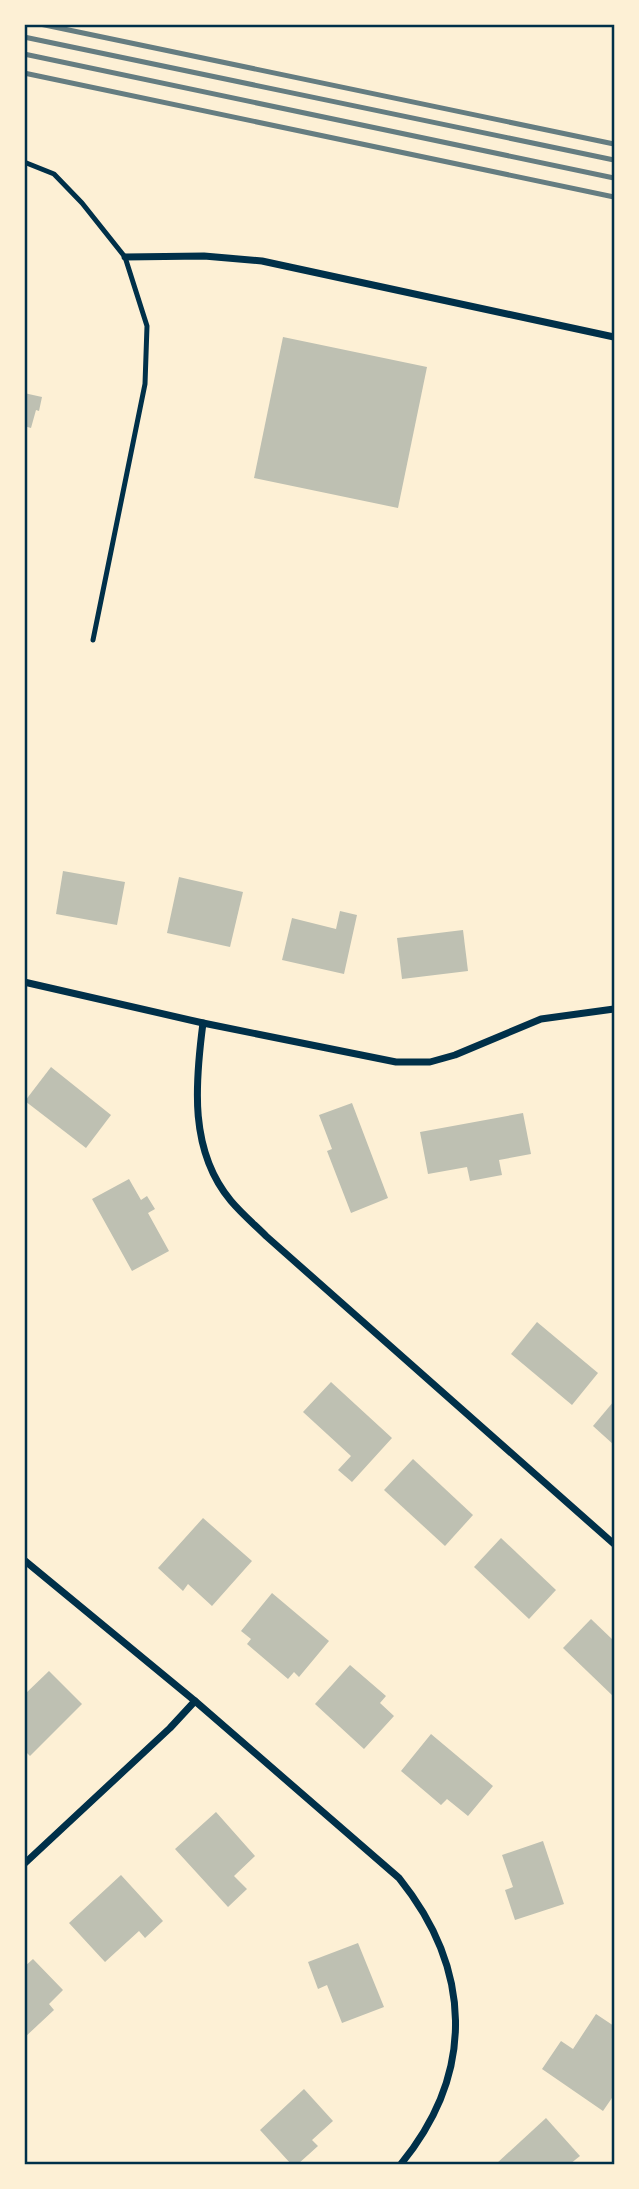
<svg xmlns="http://www.w3.org/2000/svg" width="639" height="2189" font-family="Mulish,sans-serif">
	<style>
		.building { fill: #bec0b2 }
		.lines { fill: none; stroke-linecap: round; stroke-linejoin: round }
		.service { stroke: #003049; stroke-width: 5 }
		.minor { stroke: #003049; stroke-width: 7 }
		.rail { stroke: #657d81; stroke-width: 5 }
		.neatline { fill: none; stroke: #003049; stroke-width: 2.5 }
	</style>
	<rect width="100%" height="100%" fill="#fdf0d5"/>
	<g class="building">
		<polygon points="283,337 427,367 398,508 254,478"/>
		<polygon points="24,393 42,397 39,411 36,410 31,428 24,426"/>
		<polygon points="63,871 125,882 117,925 56,914"/>
		<polygon points="179,877 243,892 230,947 167,933"/>
		<polygon points="340,911 357,915 344,974 282,960 292,918 336,929"/>
		<polygon points="463,930 468,971 402,979 397,938"/>
		<polygon points="51,1067 111,1115 86,1148 25,1101"/>
		<polygon points="352,1103 388,1198 351,1213 327,1151 332,1149 319,1115"/>
		<polygon points="523,1113 531,1154 499,1160 502,1175 470,1181 467,1167 428,1174 420,1132"/>
		<polygon points="129,1179 141,1200 147,1196 155,1209 148,1213 169,1251 132,1271 92,1199"/>
		<polygon points="537,1322 598,1373 572,1405 511,1354"/>
		<polygon points="331,1382 392,1438 352,1482 338,1470 351,1456 303,1412"/>
		<polygon points="614,1401 614,1445 593,1426"/>
		<polygon points="413,1459 473,1515 445,1546 384,1490"/>
		<polygon points="203,1518 252,1561 212,1606 188,1584 183,1591 158,1568"/>
		<polygon points="501,1538 556,1590 529,1619 474,1567"/>
		<polygon points="272,1593 329,1641 299,1677 294,1672 288,1679 247,1644 251,1639 241,1631"/>
		<polygon points="591,1619 614,1641 614,1697 563,1648"/>
		<polygon points="350,1665 386,1696 380,1703 394,1716 364,1749 315,1704"/>
		<polygon points="49,1671 82,1704 30,1756 24,1750 24,1695"/>
		<polygon points="431,1734 493,1786 468,1816 447,1799 441,1805 401,1771"/>
		<polygon points="216,1812 255,1856 234,1876 247,1889 228,1907 175,1849"/>
		<polygon points="543,1841 564,1904 515,1920 505,1890 513,1887 502,1855"/>
		<polygon points="121,1875 163,1921 145,1938 139,1931 105,1962 69,1923"/>
		<polygon points="358,1943 384,2007 342,2023 327,1985 318,1989 308,1962"/>
		<polygon points="33,1959 63,1990 49,2004 54,2010 24,2038 24,1967"/>
		<polygon points="596,2014 614,2026 614,2095 603,2111 542,2069 561,2041 573,2049"/>
		<polygon points="304,2089 333,2121 312,2140 318,2146 298,2164 291,2164 260,2130"/>
		<polygon points="546,2118 580,2156 570,2164 496,2164"/>
	</g>
	<g class="lines">
		<polyline class="service" points="24,162 54,174 82,203 125,257 147,326 145,384 93,640"/>
		<g class="minor">
			<polyline points="125,257 204,256 262,261 614,337"/>
			<polyline points="24,982 203,1023 396,1062 430,1062 455,1055 541,1019 614,1009"/>
			<path d="M 203,1023 C 195,1084 189,1151 231,1201 C 242,1214 255,1225 266,1236 L 614,1544"/>
			<path d="M 24,1560 L 195,1701 L 399,1878 C 472,1969 476,2072 401,2164"/>
			<polyline points="24,1864 170,1728 195,1701"/>
		</g>
		<g class="rail">
			<polyline points="40,24 614,144"/>
			<polyline points="24,37 614,160"/>
			<polyline points="24,54 614,178"/>
			<polyline points="24,73 614,197"/>
		</g>
	</g>
	<rect width="639" height="2189" fill="none" stroke="#fdf0d5" stroke-width="52"/>
	<rect x="26" y="26" width="587" height="2137" class="neatline"/>
</svg>
